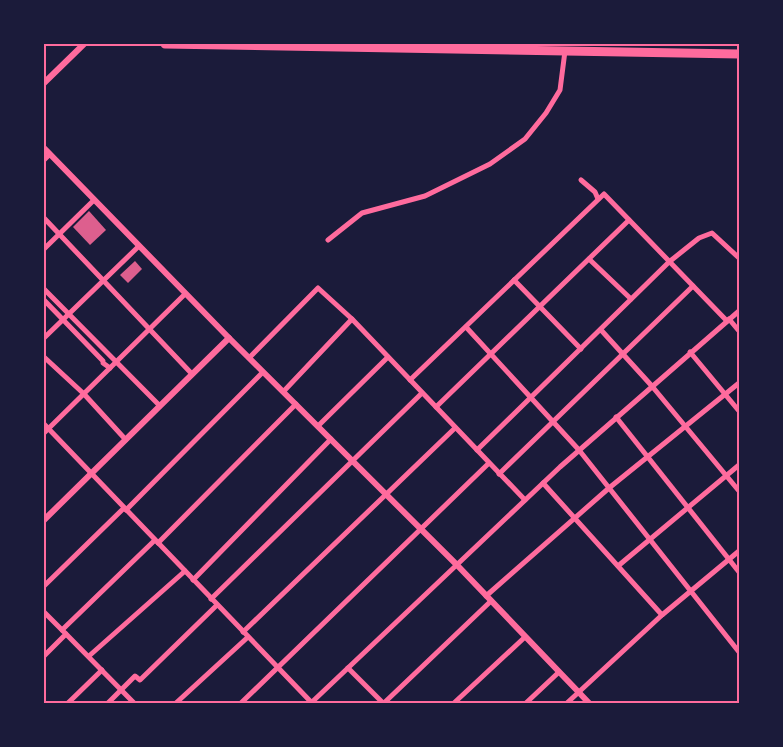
<svg xmlns="http://www.w3.org/2000/svg" width="783" height="747" font-family="'Work Sans',sans-serif">
	<style>
		.building { fill: #dd5f8e }
		.lines { fill: none; stroke-linecap: round; stroke-linejoin: round }
		.minor { stroke: #ff6b9d; stroke-width: 5 }
		.tertiary { stroke: #ff6b9d; stroke-width: 6 }
		.trunk { stroke: #ff6b9d; stroke-width: 9 }
		.neatline { fill: none; stroke: #ff6b9d; stroke-width: 2 }
	</style>
	<rect width="100%" height="100%" fill="#1b1b3a"/>
	<g class="building">
		<polygon points="89,211 106,230 90,245 73,227"/>
		<polygon points="135,261 142,269 128,283 120,275"/>
	</g>
	<g class="lines">
		<g class="minor">
			<polyline points="44,160 50,154"/>
			<polyline points="581,180 595,192 598,199"/>
			<polyline points="44,218 192,374"/>
			<polyline points="328,240 362,213 425,196 490,164 525,139 546,113 560,90 565,51"/>
			<polyline points="44,249 94,200"/>
			<polyline points="589,259 631,299"/>
			<polyline points="514,280 581,349"/>
			<polyline points="44,289 160,406"/>
			<polyline points="44,300 103,361 103,363 110,368"/>
			<polyline points="729,319 739,331"/>
			<polyline points="466,327 579,450 739,652"/>
			<polyline points="601,330 651,385 739,491"/>
			<polyline points="44,338 139,246"/>
			<polyline points="690,352 739,411"/>
			<polyline points="44,357 84,394 126,440"/>
			<polyline points="249,358 318,288 352,319 525,500"/>
			<polyline points="410,380 604,194 727,321"/>
			<polyline points="283,392 352,319"/>
			<polyline points="436,407 629,220"/>
			<polyline points="616,417 739,572"/>
			<polyline points="44,424 312,703"/>
			<polyline points="318,426 388,357"/>
			<polyline points="44,433 185,294"/>
			<polyline points="477,450 669,262 699,238 712,233 739,258"/>
			<polyline points="499,474 693,286"/>
			<polyline points="543,483 662,615"/>
			<polyline points="126,510 263,372"/>
			<polyline points="158,543 296,404"/>
			<polyline points="618,566 739,465"/>
			<polyline points="193,580 331,439"/>
			<polyline points="44,586 124,508"/>
			<polyline points="486,596 609,488 739,383"/>
			<polyline points="211,599 422,393"/>
			<polyline points="44,612 66,634 44,656"/>
			<polyline points="62,630 155,540"/>
			<polyline points="243,632 455,428"/>
			<polyline points="66,634 134,703"/>
			<polyline points="89,656 185,571"/>
			<polyline points="348,668 383,703"/>
			<polyline points="68,703 102,670"/>
			<polyline points="108,703 135,676 140,680 217,605"/>
			<polyline points="176,703 248,637"/>
			<polyline points="241,703 489,463"/>
			<polyline points="311,703 560,467 739,311"/>
			<polyline points="384,703 491,601"/>
			<polyline points="454,703 525,637"/>
			<polyline points="526,703 559,672"/>
			<polyline points="567,703 662,615 739,551"/>
		</g>
		<g class="tertiary">
			<polyline points="44,83 84,44"/>
			<polyline points="44,148 229,338 457,565 589,703"/>
			<polyline points="44,520 229,338"/>
		</g>
		<polyline class="trunk" points="165,44 739,54"/>
	</g>
	<rect width="783" height="747" fill="none" stroke="#1b1b3a" stroke-width="90"/>
	<rect x="45" y="45" width="693" height="657" class="neatline"/>
</svg>
